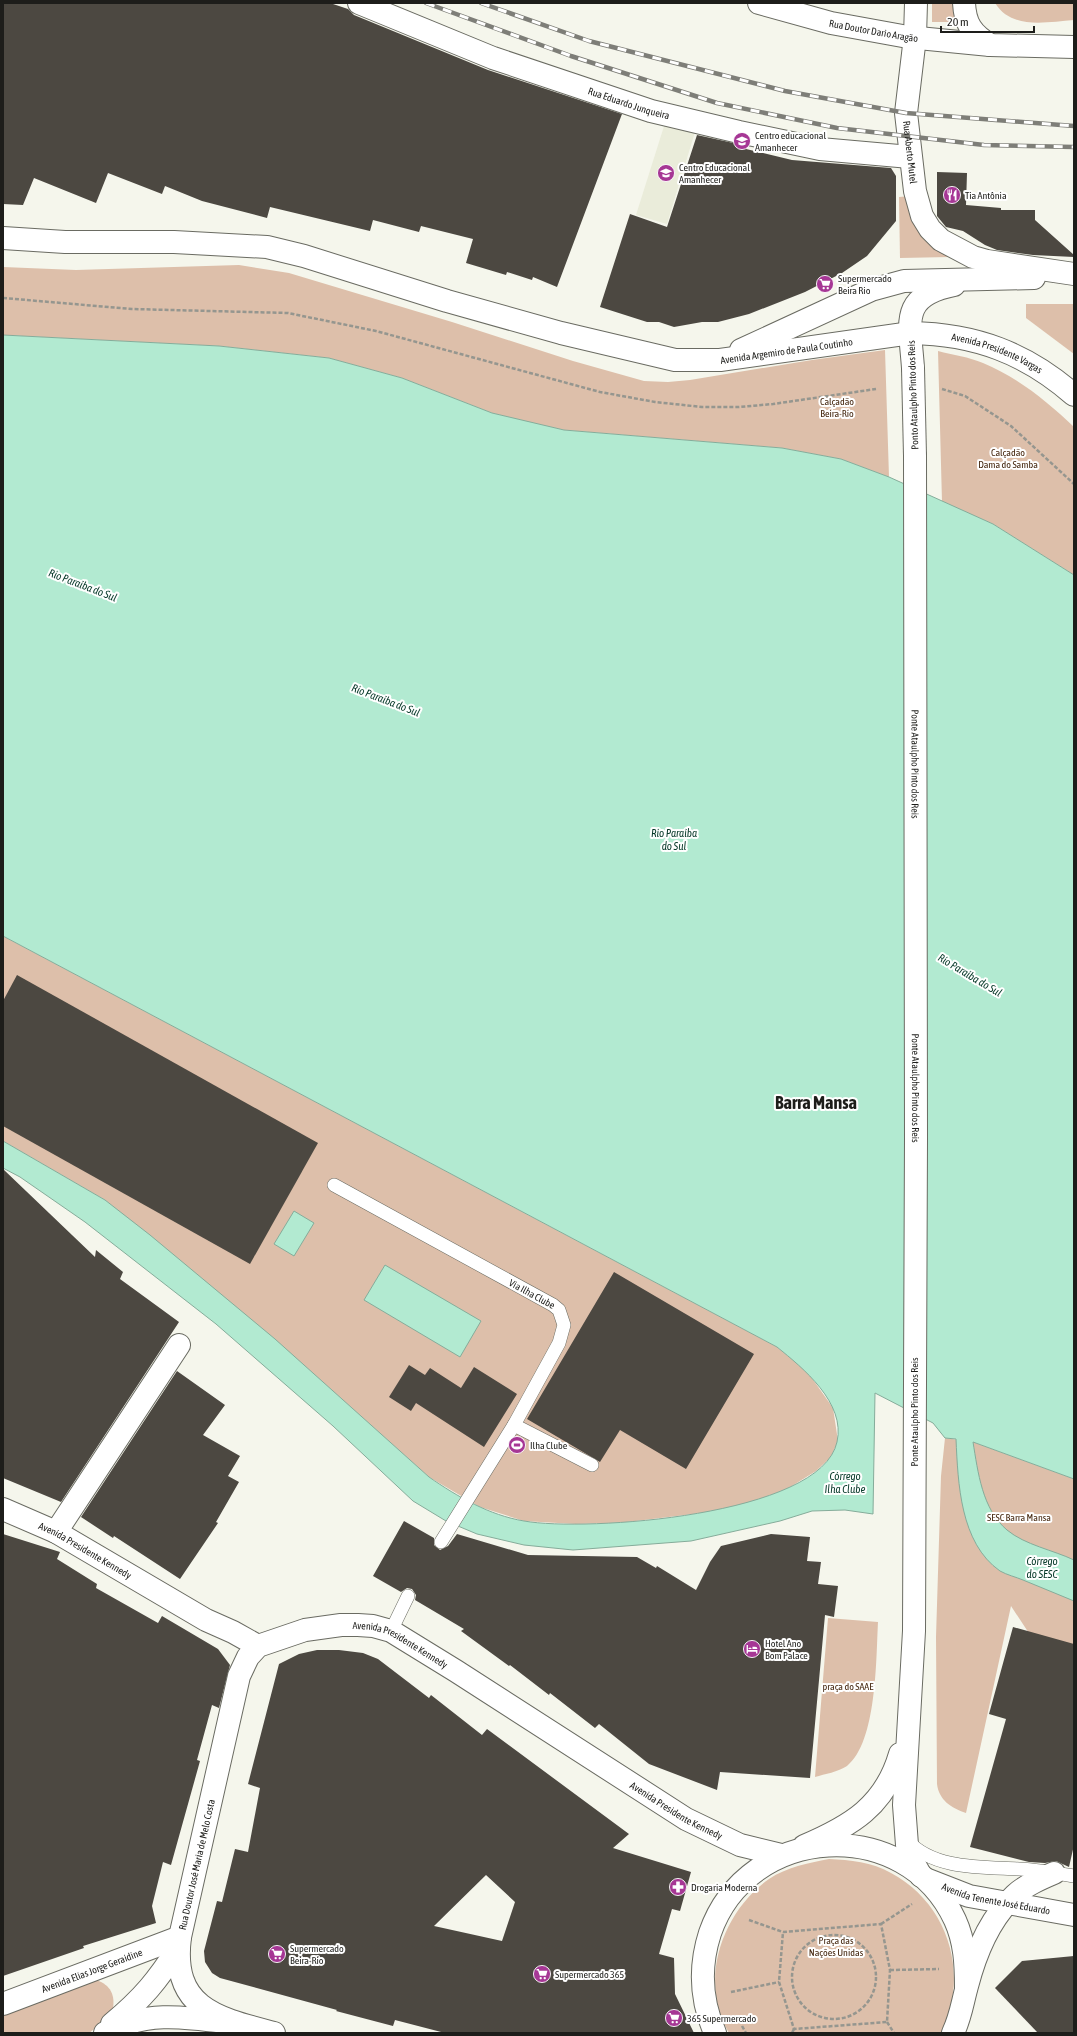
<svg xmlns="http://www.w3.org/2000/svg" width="1077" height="2036" font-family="'Asap Condensed',sans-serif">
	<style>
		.built { fill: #eaecda }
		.green { fill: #ddbfaa }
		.water { fill: #b2ead1; stroke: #85ac9a }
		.building { fill: #4c4841; fill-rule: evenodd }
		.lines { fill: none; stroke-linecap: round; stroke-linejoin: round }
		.service-casing { stroke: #6a6b62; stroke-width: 14 }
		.minor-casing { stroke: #6a6b62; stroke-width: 24 }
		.tertiary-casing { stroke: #6a6b62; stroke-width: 24 }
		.secondary-casing { stroke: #6a6b62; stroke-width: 24 }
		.path { stroke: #95968f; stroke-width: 2.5; stroke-dasharray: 4 2; stroke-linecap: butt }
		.service { stroke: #fff; stroke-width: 13 }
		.minor { stroke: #fff; stroke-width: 22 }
		.tertiary { stroke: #fff; stroke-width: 22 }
		.secondary { stroke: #fff; stroke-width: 22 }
		.rail-casing { stroke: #7e7e78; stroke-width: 4.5 }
		.rail { stroke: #fff; stroke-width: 3; stroke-dasharray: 9; stroke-linecap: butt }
		.tertiary-bridge-casing { stroke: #6a6b62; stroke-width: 24; stroke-linecap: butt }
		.tertiary-bridge { stroke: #fff; stroke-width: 22 }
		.labels { text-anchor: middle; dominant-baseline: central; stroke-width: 4; stroke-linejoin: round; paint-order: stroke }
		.street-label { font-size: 10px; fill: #1d1d1a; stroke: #fff }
		.poi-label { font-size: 10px; fill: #1d1d1a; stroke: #fff; text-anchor: start }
		.park-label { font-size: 10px; fill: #43250d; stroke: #fff }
		.water-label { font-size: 11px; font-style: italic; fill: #053727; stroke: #fff }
		.town-label { font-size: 18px; font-weight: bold; fill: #1d1d1a; stroke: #fff }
	</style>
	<rect width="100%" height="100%" fill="#f5f6ec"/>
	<polygon class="built" points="665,123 695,132 667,224 636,215"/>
	<g class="green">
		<rect x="932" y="3" width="22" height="19"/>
		<path d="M 995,3 L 1074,3 L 1074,20 C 1046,22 1012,30 995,3 Z"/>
		<polygon points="911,196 950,257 900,258 899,197"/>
		<polygon points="239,265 289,273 452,322 573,361 644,381 668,382 690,380 812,360 885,350 889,477 841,459 782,448 601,433 564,430 531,423 492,413 402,378 329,358 219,346 3,335 3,267 76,270"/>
		<polygon points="1026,304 1074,304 1074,354 1026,318"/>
		<path d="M 938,351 C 953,355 969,357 983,363 C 1017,377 1048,402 1074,427 L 1074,575 L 993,524 L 942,502 Z"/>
		<polygon points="3,936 777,1347 807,1371 833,1408 838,1441 831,1457 816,1471 787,1489 750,1503 718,1511 619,1523 575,1524 524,1521 480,1507 429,1477 309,1370 105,1200 3,1141"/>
		<path d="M 945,1438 L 973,1442 L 1074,1479 L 1074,1702 L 1011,1606 L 966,1813 C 951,1808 939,1800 937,1784 L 936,1637 L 941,1476 Z"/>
		<path d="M 828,1618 L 878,1622 C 876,1659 877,1742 847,1766 C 838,1772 825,1774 815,1777 Z"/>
		<path d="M 829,1859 C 850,1860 872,1862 891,1873 C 949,1904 970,1975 941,2033 L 729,2033 C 698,1981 722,1912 769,1879 C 787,1867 808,1863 829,1859 Z"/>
		<path d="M 96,1980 C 111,1985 115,1995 113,2009 L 102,2023 L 89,2033 L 3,2033 L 3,2011 Z"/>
	</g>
	<g class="water">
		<path d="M 3,335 L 219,346 L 329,358 L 402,378 L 492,413 L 564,430 L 782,448 L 841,459 L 889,477 L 993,524 L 1074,575 L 1074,1479 L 973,1442 C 978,1472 982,1509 1007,1530 C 1025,1545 1053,1550 1074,1560 L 1074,1601 C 1057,1594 1040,1587 1023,1580 C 1016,1577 1007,1575 1000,1571 C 960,1543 958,1483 956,1439 L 945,1438 L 933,1423 L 875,1393 L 873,1514 L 845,1510 L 812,1511 L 780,1521 L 691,1541 L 573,1550 L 524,1545 L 477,1534 L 446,1521 L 413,1501 L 333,1426 L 216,1324 L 85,1222 L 20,1177 L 3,1168 L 3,1141 L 105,1200 L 150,1235 L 275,1339 L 429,1477 C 458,1497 489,1515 524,1521 C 585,1532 821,1516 837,1442 C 846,1403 803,1368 777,1347 L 3,936 Z"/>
		<polygon points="294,1211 314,1223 294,1256 274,1244"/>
		<polygon points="385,1265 481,1321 460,1357 364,1300"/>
	</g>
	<g class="building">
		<polygon points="3,3 330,3 348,9 354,15 488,70 622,114 557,287 533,277 532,280 507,272 506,275 466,263 473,239 421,226 419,232 373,220 370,231 270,207 267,218 202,201 165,186 162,194 108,173 96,203 34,178 23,205 3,204"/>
		<polygon points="697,135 747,146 746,149 792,160 891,168 896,176 896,221 867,256 842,273 805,292 749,314 718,322 702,322 674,327 659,322 647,322 600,307 630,214 667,227"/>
		<polygon points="937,172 967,173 966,205 1001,208 1001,210 1035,210 1035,220 1074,255 1074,257 1033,255 997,250 985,245 963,231 946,227 937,216"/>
		<polygon points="17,975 318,1143 250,1264 3,1126 3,1001"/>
		<polygon points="3,1169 95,1257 96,1250 123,1272 120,1279 179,1322 61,1502 3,1478"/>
		<polygon points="614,1272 754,1354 686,1469 620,1430 600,1462 527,1419"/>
		<polygon points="409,1365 425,1375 430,1368 461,1388 474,1367 517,1394 484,1447 416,1403 411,1411 389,1397"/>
		<polygon points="177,1371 225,1405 203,1435 240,1456 228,1476 239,1482 216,1522 218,1523 180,1579 114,1536 113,1538 81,1517"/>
		<polygon points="404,1521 434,1538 434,1545 440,1550 448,1546 457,1534 528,1555 637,1557 656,1568 657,1566 696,1590 710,1562 721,1546 771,1534 810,1537 807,1561 821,1562 818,1584 838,1586 834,1617 825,1615 810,1778 720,1772 717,1790 649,1764 599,1724 595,1728 550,1693 549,1695 510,1665 509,1666 461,1631 464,1629 415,1600 416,1595 412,1589 407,1588 401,1592 373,1576"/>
		<polygon points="3,1534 60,1552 57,1559 97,1584 96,1588 158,1623 162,1616 218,1649 230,1665 219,1708 212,1705 197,1760 200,1761 171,1865 163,1862 152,1906 156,1923 83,1946 84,1948 3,1976"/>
		<polygon points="1013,1627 1074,1644 1074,1845 1069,1867 1056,1861 1045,1863 1029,1862 970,1847 1006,1719 989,1714"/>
		<path d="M 317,1650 L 339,1650 L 363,1653 L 378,1659 L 429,1698 L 431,1695 L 482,1735 L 487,1729 L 629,1834 L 613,1848 L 691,1872 L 680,1911 L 672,1909 L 659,1954 L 674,1958 L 675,1994 L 694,2033 L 445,2033 L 395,2020 L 393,2026 L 336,2011 L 337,2010 L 220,1978 L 212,1973 L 205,1962 L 204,1951 L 217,1901 L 222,1902 L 235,1849 L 248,1852 L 260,1788 L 248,1784 L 279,1664 L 299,1654 ZM 486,1875 L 515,1902 L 502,1941 L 434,1926 Z"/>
		<polygon points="1074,1956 1074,2033 1038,2033 995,1988 1022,1961"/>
	</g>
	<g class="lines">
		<g class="service-casing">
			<g id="service">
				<path id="s1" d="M 334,1185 L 553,1305 L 559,1310 L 564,1325 L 559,1343 L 514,1425 L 441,1542"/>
				<polyline points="514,1425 592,1465"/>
				<polyline points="391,1631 408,1596"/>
				<path d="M 907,1840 C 933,1870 984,1867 1019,1869 C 1038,1870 1056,1873 1074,1876"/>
			</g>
		</g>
		<g class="minor-casing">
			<g id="minor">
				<path id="s2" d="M 359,3 L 493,58 L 651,111 L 739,132 L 820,149 L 910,157"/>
				<polyline points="56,1532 179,1345"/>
				<path id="s3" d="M 3,2004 L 180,1937"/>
			</g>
		</g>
		<g class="tertiary-casing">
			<g id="tertiary">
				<path id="s4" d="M 916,3 L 915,37 L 906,113 L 915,191 L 922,216 L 930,229 L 941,240 L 973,257 L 987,261 L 1074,274"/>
				<path d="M 964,3 C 965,24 972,34 990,45"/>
				<path id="s5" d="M 3,238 L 65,242 L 174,242 L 267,247 L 304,256 L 447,301 L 561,333 L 675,360 L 720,360 L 911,333 C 975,334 1026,353 1074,395"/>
				<polyline points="741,350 871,290 904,281 1034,278"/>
				<path d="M 913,368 C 910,323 899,296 954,285"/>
				<path id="s6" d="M 915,456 L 916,1138 L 914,1631 L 904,1805 L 907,1845 L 910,1856 L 921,1876"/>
				<path d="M 804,1846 C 851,1826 885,1806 900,1754"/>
				<path d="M 112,2024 C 143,1998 157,1981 179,1947"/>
				<path d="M 105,2033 C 147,2010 186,2017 232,2023"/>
			</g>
		</g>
		<g class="secondary-casing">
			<g id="secondary">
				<path id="s7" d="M 759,3 L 831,23 L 908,37 L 990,45 L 1074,47"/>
				<path id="s8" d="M 3,1509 L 56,1532 L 206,1620 L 233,1632 L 258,1646"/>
				<path id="s9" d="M 928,1880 L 969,1896 L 1074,1915"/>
				<path id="s10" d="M 274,2033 C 216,2018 171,2008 180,1937 L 239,1676 L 248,1657 L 258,1646 L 305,1630 L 341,1625 L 358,1625 L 373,1626 L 391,1631 L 456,1671 L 686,1819 L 740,1845 L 781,1855"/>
				<path d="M 715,2033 C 701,2001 699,1967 710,1933 C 748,1823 906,1814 955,1920 C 965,1942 966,1964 966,1988"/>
				<path d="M 953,2033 C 961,2016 962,2004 967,1986 C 975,1955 990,1918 1015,1895 C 1026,1885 1040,1879 1054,1873"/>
			</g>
		</g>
		<g class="path">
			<polyline points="3,298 132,309 288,313 376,331 600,392 655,402 702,407 739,407 773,404 876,389"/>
			<polyline points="942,389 965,396 1011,426 1074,484"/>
			<polyline points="749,1920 783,1932 881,1924 890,1970 887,2022 794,2029 779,1982 783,1932"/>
			<polyline points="881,1924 912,1904"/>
			<circle cx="834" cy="1977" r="42"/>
			<polyline points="890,1970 939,1969"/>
			<polyline points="731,1992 779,1982"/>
			<polyline points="887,2022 894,2033"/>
			<polyline points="742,2026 746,2033"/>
			<polyline points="792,2033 794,2029"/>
		</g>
		<use href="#service" class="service"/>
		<use href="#minor" class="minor"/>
		<use href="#tertiary" class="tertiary"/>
		<use href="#secondary" class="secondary"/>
		<g class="rail-casing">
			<g id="rail">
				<polyline points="426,3 571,56 717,103 837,128 984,145 1074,147"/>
				<polyline points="481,3 589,41 785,91 906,113 1074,126"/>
			</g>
		</g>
		<use href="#rail" class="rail"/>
		<g class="tertiary-bridge-casing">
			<polyline id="tertiary-bridge" points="913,368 915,456"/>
		</g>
		<use href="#tertiary-bridge" class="tertiary-bridge"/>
	</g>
	<defs>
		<g id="school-disc" transform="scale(0.9)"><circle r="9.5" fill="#a63795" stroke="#fff"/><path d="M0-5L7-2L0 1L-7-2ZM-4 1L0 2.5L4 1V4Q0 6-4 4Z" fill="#fff"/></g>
		<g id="restaurant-disc" transform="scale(0.9)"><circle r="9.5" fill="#a63795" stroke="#fff"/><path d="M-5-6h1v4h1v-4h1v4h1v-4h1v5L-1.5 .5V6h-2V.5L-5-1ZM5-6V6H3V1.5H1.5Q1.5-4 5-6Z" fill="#fff"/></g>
		<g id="supermarket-disc" transform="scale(0.9)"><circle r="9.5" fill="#a63795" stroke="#fff"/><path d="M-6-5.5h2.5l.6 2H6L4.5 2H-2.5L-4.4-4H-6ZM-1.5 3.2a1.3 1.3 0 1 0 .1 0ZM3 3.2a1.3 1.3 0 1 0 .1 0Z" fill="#fff"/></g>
		<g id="stadium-disc" transform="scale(0.9)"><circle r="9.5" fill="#a63795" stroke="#fff"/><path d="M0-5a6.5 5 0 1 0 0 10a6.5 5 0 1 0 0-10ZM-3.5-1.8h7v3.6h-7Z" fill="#fff"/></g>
		<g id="hotel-disc" transform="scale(0.9)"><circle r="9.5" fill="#a63795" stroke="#fff"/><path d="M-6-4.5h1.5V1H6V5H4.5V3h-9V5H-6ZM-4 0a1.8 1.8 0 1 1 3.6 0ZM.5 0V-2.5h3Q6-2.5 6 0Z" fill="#fff"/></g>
		<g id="pharmacy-disc" transform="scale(0.9)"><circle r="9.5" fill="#a63795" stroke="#fff"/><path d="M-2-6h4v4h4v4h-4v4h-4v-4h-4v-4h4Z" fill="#fff"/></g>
	</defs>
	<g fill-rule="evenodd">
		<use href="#school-disc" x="742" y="141"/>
		<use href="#school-disc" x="666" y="173"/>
		<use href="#restaurant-disc" x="952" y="195"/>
		<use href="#supermarket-disc" x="825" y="284"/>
		<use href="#stadium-disc" x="517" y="1445"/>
		<use href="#hotel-disc" x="752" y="1649"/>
		<use href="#pharmacy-disc" x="678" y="1887"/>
		<use href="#supermarket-disc" x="277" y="1954"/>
		<use href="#supermarket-disc" x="542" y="1974"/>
		<use href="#supermarket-disc" x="674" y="2018"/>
	</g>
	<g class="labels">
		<g class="street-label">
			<text stroke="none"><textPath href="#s7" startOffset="118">Rua Doutor Dario Aragão</textPath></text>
			<text stroke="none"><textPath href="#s2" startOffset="288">Rua Eduardo Junqueira</textPath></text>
			<text stroke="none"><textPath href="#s4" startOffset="150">Rua Aberto Mutel</textPath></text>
			<text stroke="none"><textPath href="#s5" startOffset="800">Avenida Argemiro de Paula Coutinho</textPath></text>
			<text stroke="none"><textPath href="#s5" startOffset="1015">Avenida Presidente Vargas</textPath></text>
			<text transform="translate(913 395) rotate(-92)">Ponto Ataulpho Pinto dos Reis</text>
			<text stroke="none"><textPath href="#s6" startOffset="308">Ponte Ataulpho Pinto dos Reis</textPath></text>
			<text stroke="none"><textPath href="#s6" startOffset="632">Ponte Ataulpho Pinto dos Reis</textPath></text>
			<text stroke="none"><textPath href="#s1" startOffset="226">Via Ilha Clube</textPath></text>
			<text transform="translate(914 1412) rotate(-90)">Ponte Ataulpho Pinto dos Reis</text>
			<text stroke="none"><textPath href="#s8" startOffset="92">Avenida Presidente Kennedy</textPath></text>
			<text stroke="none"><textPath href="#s10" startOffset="607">Avenida Presidente Kennedy</textPath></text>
			<text stroke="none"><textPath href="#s10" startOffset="931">Avenida Presidente Kennedy</textPath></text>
			<text stroke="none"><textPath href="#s10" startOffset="228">Rua Doutor José Maria de Melo Costa</textPath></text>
			<text stroke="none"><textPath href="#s9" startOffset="71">Avenida Tenente José Eduardo</textPath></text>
			<text stroke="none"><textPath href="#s3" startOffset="95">Avenida Elias Jorge Geraidine</textPath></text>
		</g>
		<g class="poi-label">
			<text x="755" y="135">Centro educacional<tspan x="755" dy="12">Amanhecer</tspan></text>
			<text x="679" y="167">Centro Educacional<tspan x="679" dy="12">Amanhecer</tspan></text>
			<text x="965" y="195">Tia Antônia</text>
			<text x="838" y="278">Supermercado<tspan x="838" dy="12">Beira Rio</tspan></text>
			<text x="530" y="1445">Ilha Clube</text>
			<text x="765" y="1643">Hotel Ano<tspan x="765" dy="12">Bom Palace</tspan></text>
			<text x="691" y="1887">Drogaria Moderna</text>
			<text x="290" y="1948">Supermercado<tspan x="290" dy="12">Beira-Rio</tspan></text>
			<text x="555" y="1974">Supermercado 365</text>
			<text x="687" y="2018">365 Supermercado</text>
		</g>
		<g class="park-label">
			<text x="837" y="401">Calçadão<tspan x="837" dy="12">Beira-Rio</tspan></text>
			<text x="1008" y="452">Calçadão<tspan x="1008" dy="12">Dama do Samba</tspan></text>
			<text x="1019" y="1517">SESC Barra Mansa</text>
			<text x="848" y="1686">praça do SAAE</text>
			<text x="836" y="1940">Praça das<tspan x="836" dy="12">Nações Unidas</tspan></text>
		</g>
		<g class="water-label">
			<text transform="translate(83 585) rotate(21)">Rio Paraíba do Sul</text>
			<text transform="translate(386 700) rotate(21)">Rio Paraíba do Sul</text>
			<text x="674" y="833">Rio Paraíba<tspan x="674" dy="13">do Sul</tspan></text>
			<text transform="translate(970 975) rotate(31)">Rio Paraíba do Sul</text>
			<text x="845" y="1476">Córrego<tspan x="845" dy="13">Ilha Clube</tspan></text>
			<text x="1042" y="1561">Córrego<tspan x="1042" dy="13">do SESC</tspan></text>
		</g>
		<g class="town-label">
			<text x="816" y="1102">Barra Mansa</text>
		</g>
	</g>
	<rect width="1077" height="2036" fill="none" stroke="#1d1d1a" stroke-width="8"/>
	<path d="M941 26v6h93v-6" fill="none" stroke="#1d1d1a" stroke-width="2"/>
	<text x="947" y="26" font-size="12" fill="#1d1d1a" stroke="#ffffff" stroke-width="3" paint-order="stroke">20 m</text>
</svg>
